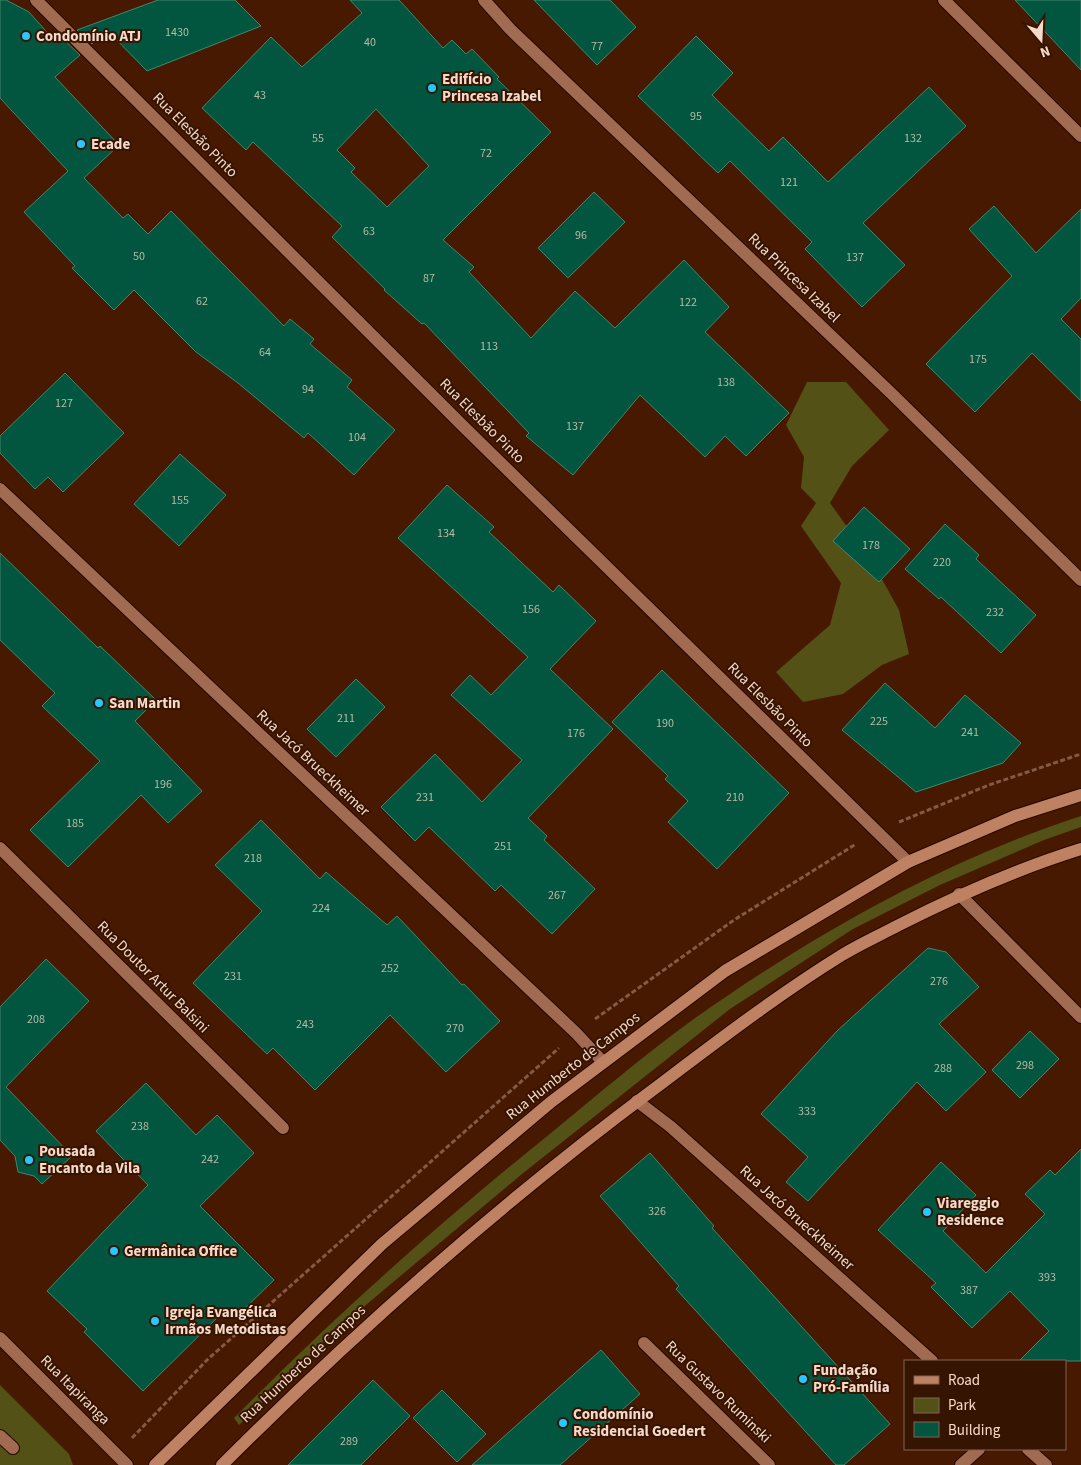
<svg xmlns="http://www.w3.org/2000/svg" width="1081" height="1465" font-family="'Source Sans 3',sans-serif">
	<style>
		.green { fill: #535116 }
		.building { fill: #02553e; stroke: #44866e; fill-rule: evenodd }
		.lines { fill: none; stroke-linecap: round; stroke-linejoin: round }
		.lane-casing { stroke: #260600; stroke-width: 14 }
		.street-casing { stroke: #260600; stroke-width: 14 }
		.secondary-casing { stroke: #260600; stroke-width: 14 }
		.primary-casing { stroke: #260600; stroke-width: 14 }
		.path { stroke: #835a45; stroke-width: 3; stroke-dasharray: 5 2.5; stroke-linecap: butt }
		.lane { stroke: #a06b50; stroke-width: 12 }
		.street { stroke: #a06b50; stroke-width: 12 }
		.secondary { stroke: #a06b50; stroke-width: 12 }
		.primary { stroke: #be8161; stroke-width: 12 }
		.poi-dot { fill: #27c8ff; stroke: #361402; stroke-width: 2 }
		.labels { text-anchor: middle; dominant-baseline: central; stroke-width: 4; stroke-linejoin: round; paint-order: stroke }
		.number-label { font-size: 12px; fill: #bab8a7 }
		.poi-label { font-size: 15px; font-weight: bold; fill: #f7d9ca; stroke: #361402; text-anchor: start }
		.street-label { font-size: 15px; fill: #f7d9ca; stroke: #361402 }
	</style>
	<rect width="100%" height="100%" fill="#471900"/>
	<g class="green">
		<polygon points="807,382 846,382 889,430 852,466 830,503 873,563 899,610 909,654 882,665 843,694 803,702 776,672 830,625 841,583 801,526 816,503 801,488 804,457 786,425"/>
		<path d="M 1081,816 L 1081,827 L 1044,840 L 940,885 L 853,929 L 730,1009 L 522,1174 L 348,1320 L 239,1425 L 234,1418 C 334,1317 440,1222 551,1133 C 597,1095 643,1056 691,1021 C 811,936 940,862 1081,816 Z"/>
		<polygon points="0,1385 69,1454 73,1465 0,1465"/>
	</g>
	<g class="building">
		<polygon points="0,0 6,0 29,12 53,39 60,36 80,55 55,77 119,145 84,178 123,218 128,214 148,234 171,211 284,326 290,319 314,339 310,344 352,380 347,387 395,430 354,475 308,433 304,438 238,383 196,352 134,290 114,310 72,268 75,266 24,212 68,171 0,98"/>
		<polygon points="158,0 235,0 261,26 147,71 107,30 92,44 77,30"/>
		<path d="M 350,0 L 399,0 L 443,48 L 452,40 L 466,54 L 472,49 L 499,77 L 497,79 L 551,132 L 443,240 L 474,267 L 469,272 L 531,338 L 575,291 L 615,328 L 684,260 L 729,307 L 705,332 L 789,413 L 746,456 L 725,436 L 705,457 L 640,395 L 573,475 L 526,436 L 529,433 L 424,323 L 422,324 L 384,290 L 385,289 L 332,237 L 342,226 L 253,142 L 246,150 L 202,108 L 271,37 L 302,67 L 362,13 ZM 376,109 L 429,166 L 387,207 L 351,172 L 355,168 L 337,150 Z"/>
		<polygon points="534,0 610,0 636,27 597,65"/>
		<polygon points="1015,0 1081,0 1081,70"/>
		<polygon points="696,36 733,73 712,95 769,151 783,137 828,182 929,87 966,126 863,223 905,265 862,307 805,249 812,242 730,161 718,173 638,96"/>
		<polygon points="594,192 625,222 568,278 538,248"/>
		<polygon points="994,206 1036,253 1081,209 1081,298 1061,319 1081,339 1081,401 1032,353 975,412 926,364 1012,276 969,229"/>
		<polygon points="65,373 124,433 63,492 48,477 35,489 0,453 0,436"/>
		<polygon points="180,454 226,495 179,546 134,504"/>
		<polygon points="447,485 494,527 489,532 553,592 559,585 596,621 550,669 613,729 528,818 547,836 544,840 595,889 552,934 501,885 495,891 429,827 415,841 381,807 435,754 482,802 522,760 451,695 470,675 491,695 528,657 398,538"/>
		<polygon points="864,507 910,549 879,582 833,541"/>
		<polygon points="945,524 979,555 976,559 1036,615 1001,653 941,597 939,599 905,569"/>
		<polygon points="0,553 98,648 100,646 156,700 135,721 202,791 168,823 141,795 68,867 30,830 100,761 42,706 55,693 0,640"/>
		<polygon points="662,670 789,793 717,869 668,822 688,801 665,779 668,776 612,722"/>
		<polygon points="356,679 385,707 336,757 307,729"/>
		<polygon points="885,683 935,728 965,695 1021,743 1003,763 916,792 842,730"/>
		<polygon points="261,820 320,879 326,872 387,925 397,916 462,985 464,984 500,1021 446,1072 390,1015 315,1090 273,1048 267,1054 193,983 262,911 215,865"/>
		<polygon points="928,948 946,952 979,987 939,1024 986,1072 946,1111 917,1082 808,1201 786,1182 808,1157 761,1114 837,1031"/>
		<polygon points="46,959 89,1001 6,1087 72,1156 42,1184 34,1176 18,1172 15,1156 0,1140 0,1007"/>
		<polygon points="1030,1031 1059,1059 1020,1098 992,1070"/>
		<polygon points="146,1083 196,1135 217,1115 254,1153 200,1206 274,1280 236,1317 227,1308 143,1391 84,1332 87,1329 47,1291 148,1185 96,1131"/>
		<polygon points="1081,1149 1081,1361 1019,1361 1049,1331 1010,1291 972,1328 931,1287 936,1283 878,1230 941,1162 976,1195 943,1231 986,1273 1045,1214 1025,1194 1050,1170 1055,1175"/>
		<polygon points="650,1153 714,1226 712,1228 890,1424 844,1465 836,1465 676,1289 679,1286 600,1196"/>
		<polygon points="601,1350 640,1394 560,1465 472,1465"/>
		<polygon points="373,1380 410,1416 361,1465 288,1465"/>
		<polygon points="442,1390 486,1434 457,1462 413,1418"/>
	</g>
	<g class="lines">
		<g class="lane-casing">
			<polyline id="lane" points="0,1436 13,1448"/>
		</g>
		<g class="street-casing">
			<g id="street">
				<polyline points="36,0 465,428 908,862"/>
				<polyline points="484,0 510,29 893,395 1081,580"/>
				<polyline points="944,0 1081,136"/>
				<polyline points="0,489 576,1033 603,1062"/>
				<polyline points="0,848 283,1128"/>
				<polyline points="637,1101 671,1127 932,1361"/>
				<polyline points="644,1343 769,1465"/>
				<polyline points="1028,1449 1046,1465"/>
				<polyline points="961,1465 979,1449"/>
			</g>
		</g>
		<g class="secondary-casing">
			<g id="secondary">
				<polyline points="959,894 1081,1017"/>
				<polyline points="0,1338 127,1465"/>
			</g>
		</g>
		<g class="primary-casing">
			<g id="primary">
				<polyline points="155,1465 382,1244 551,1102 725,971 908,862 1015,816 1081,795"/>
				<path d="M 222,1465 C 357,1330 501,1203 654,1089 C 715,1043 776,996 842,955 C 860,944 880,935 899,925 C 958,895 1017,869 1081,849"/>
			</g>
		</g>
		<g class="path">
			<polyline points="899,822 989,785 1081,754"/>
			<polyline points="595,1019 734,920 856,844"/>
			<polyline points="132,1438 208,1359 559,1048"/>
		</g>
		<use href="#lane" class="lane"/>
		<use href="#street" class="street"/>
		<use href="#secondary" class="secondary"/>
		<use href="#primary" class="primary"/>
	</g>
	<g class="poi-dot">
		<circle cx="26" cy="36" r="5"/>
		<circle cx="432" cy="88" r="5"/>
		<circle cx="81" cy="144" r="5"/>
		<circle cx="99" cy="703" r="5"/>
		<circle cx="29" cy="1160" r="5"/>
		<circle cx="927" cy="1212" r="5"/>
		<circle cx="114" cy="1251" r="5"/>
		<circle cx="155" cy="1321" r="5"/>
		<circle cx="803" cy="1379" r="5"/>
		<circle cx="563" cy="1423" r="5"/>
	</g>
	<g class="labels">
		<g class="number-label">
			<text x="177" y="32">1430</text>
			<text x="370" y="42">40</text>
			<text x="597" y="46">77</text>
			<text x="260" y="95">43</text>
			<text x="696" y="116">95</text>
			<text x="318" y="138">55</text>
			<text x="913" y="138">132</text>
			<text x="486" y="153">72</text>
			<text x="789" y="182">121</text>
			<text x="369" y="231">63</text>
			<text x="581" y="235">96</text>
			<text x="139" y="256">50</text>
			<text x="855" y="257">137</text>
			<text x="429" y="278">87</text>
			<text x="202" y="301">62</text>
			<text x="688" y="302">122</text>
			<text x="489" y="346">113</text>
			<text x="265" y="352">64</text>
			<text x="978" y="359">175</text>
			<text x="726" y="382">138</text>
			<text x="308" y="389">94</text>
			<text x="64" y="403">127</text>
			<text x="575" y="426">137</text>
			<text x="357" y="437">104</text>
			<text x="180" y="500">155</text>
			<text x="446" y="533">134</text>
			<text x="871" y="545">178</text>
			<text x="942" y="562">220</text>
			<text x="531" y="609">156</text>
			<text x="995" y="612">232</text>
			<text x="346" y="718">211</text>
			<text x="879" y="721">225</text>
			<text x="665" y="723">190</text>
			<text x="970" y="732">241</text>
			<text x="576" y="733">176</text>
			<text x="163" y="784">196</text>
			<text x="425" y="797">231</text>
			<text x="735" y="797">210</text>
			<text x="75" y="823">185</text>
			<text x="503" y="846">251</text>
			<text x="253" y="858">218</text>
			<text x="557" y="895">267</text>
			<text x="321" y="908">224</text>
			<text x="390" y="968">252</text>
			<text x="233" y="976">231</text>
			<text x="939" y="981">276</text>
			<text x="36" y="1019">208</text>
			<text x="305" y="1024">243</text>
			<text x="455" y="1028">270</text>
			<text x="1025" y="1065">298</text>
			<text x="943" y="1068">288</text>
			<text x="807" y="1111">333</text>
			<text x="140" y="1126">238</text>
			<text x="210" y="1159">242</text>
			<text x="657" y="1211">326</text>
			<text x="1047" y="1277">393</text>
			<text x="969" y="1290">387</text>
			<text x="349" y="1441">289</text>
		</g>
		<g class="poi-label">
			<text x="36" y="36">Condomínio ATJ</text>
			<text x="442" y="79">Edifício<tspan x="442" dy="17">Princesa Izabel</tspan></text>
			<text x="91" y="144">Ecade</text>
			<text x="109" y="703">San Martin</text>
			<text x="39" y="1151">Pousada<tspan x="39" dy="17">Encanto da Vila</tspan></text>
			<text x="937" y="1203">Viareggio<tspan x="937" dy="17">Residence</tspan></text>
			<text x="124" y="1251">Germânica Office</text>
			<text x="165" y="1312">Igreja Evangélica<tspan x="165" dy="17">Irmãos Metodistas</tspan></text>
			<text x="813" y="1370">Fundação<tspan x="813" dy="17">Pró-Família</tspan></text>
			<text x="573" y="1414">Condomínio<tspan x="573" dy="17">Residencial Goedert</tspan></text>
		</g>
		<g class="street-label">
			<text transform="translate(195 135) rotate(45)">Rua Elesbão Pinto</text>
			<text transform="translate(794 278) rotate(44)">Rua Princesa Izabel</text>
			<text transform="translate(482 421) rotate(45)">Rua Elesbão Pinto</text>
			<text transform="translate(770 705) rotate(45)">Rua Elesbão Pinto</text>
			<text transform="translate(313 763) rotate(43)">Rua Jacó Brueckheimer</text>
			<text transform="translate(153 977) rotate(45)">Rua Doutor Artur Balsini</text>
			<text transform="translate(573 1066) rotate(-38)">Rua Humberto de Campos</text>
			<text transform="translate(797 1218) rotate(42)">Rua Jacó Brueckheimer</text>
			<text transform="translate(303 1364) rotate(-43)">Rua Humberto de Campos</text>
			<text transform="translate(75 1390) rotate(45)">Rua Itapiranga</text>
			<text transform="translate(718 1392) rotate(44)">Rua Gustavo Ruminski</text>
		</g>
	</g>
	<rect x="904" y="1360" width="162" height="90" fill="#361402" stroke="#836352"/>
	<rect x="914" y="1376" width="25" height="8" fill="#be8161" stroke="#836352"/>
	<text x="948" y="1385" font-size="15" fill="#f7d9ca">Road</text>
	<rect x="914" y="1398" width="25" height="15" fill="#535116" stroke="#836352"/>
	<text x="948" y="1410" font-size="15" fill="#f7d9ca">Park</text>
	<rect x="914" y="1422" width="25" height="15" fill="#02553e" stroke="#836352"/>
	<text x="948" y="1435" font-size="15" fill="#f7d9ca">Building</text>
	<g transform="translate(1041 40) rotate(161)" stroke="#361402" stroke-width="4" paint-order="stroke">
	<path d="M0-4L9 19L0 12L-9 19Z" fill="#f7d9ca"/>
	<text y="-8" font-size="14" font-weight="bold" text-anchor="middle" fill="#f7d9ca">N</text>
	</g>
</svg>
